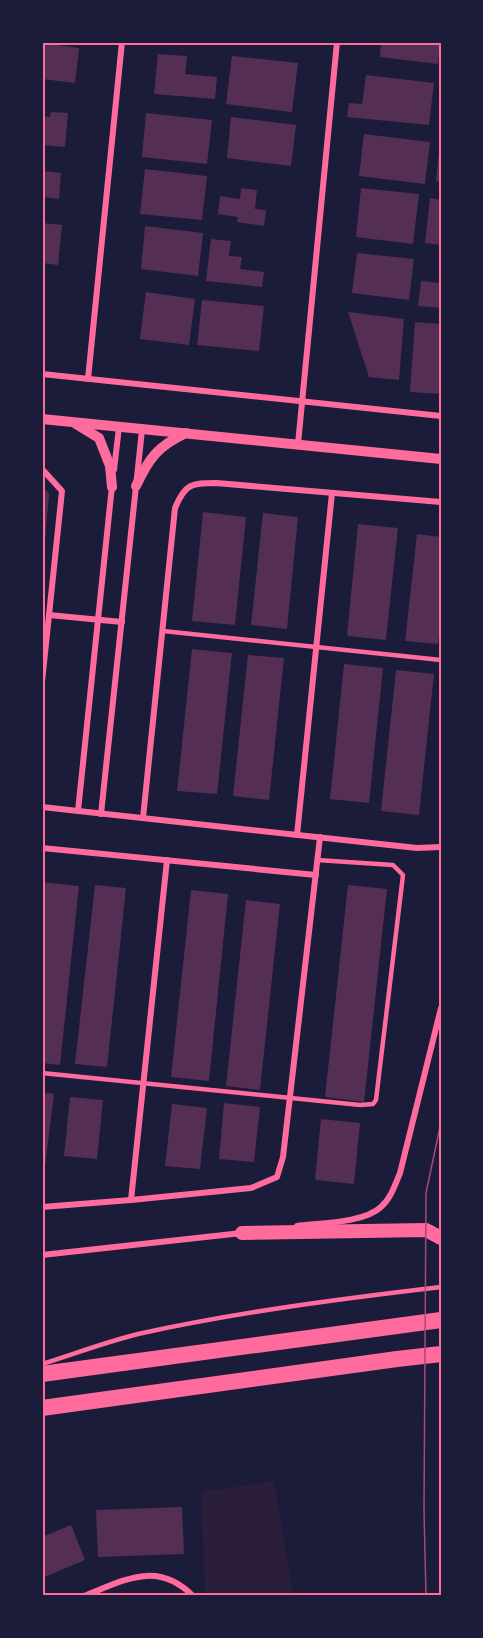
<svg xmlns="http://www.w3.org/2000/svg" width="483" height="1638" font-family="'Public Sans',sans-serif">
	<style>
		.green { fill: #2a1e3b }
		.building { fill: #542f53 }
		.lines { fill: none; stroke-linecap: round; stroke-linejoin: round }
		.service { stroke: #ff6b9d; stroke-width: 4.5 }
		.minor { stroke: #ff6b9d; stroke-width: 6 }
		.tertiary { stroke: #ff6b9d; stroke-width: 10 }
		.primary { stroke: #ff6b9d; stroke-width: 14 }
		.motorway { stroke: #ff6b9d; stroke-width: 16 }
		.tram { stroke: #a44b75; stroke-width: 1.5 }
		.neatline { fill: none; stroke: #ff6b9d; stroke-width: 2 }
	</style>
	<rect width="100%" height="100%" fill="#1b1b3a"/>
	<polygon class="green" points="274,1481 293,1596 207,1596 205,1589 201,1492"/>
	<g class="building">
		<polygon points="381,42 440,42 438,64 380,57"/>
		<polygon points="42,43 79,48 75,83 42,79"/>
		<polygon points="158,54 187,56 185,74 217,77 215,99 154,94"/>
		<polygon points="232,56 298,63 292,112 226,104"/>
		<polygon points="366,75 434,83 429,125 347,117 349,103 362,104"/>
		<polygon points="51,112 68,113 65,147 42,145 42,116 50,117"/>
		<polygon points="146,113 212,120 207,164 142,157"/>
		<polygon points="231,117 296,125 291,166 227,158"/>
		<polygon points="364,134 430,142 425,184 359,176"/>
		<polygon points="439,152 441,152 441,182 436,181"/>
		<polygon points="145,169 207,176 202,220 140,214"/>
		<polygon points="42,171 61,173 59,199 42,197"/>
		<polygon points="241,188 257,190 255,209 266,210 264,226 237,222 238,217 218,214 220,196 240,199"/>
		<polygon points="361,188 419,194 413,244 356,237"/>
		<polygon points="430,198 441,200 441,245 425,243"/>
		<polygon points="42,223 62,225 58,265 42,263"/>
		<polygon points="145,226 203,233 198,276 141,269"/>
		<polygon points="211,239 231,241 229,256 242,257 240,269 264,272 262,287 206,281"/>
		<polygon points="357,253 414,259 409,300 352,293"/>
		<polygon points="421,281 441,283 441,308 418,306"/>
		<polygon points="146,292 195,299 189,345 140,339"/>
		<polygon points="202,300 264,306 259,351 197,345"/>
		<polygon points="348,312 404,319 399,380 369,377"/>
		<polygon points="415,322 441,324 441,394 410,392"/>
		<polygon points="42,485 49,494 44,553 42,553"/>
		<polygon points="203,512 246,517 235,625 192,621"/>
		<polygon points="263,513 298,517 287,629 251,625"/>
		<polygon points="358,524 398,528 386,640 347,636"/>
		<polygon points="417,534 441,537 441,617 438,644 405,641"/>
		<polygon points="192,649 232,653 217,794 177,791"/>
		<polygon points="248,655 284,658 269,800 233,796"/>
		<polygon points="344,664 383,668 369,803 330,799"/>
		<polygon points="396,670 434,674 419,815 381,811"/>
		<polygon points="42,882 79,886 60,1065 42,1063"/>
		<polygon points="95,885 126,888 107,1067 75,1064"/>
		<polygon points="348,885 387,889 364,1102 325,1097"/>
		<polygon points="191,890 228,894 209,1081 171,1077"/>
		<polygon points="246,900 280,904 260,1090 226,1086"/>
		<polygon points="42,1092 54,1094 44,1175 42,1175"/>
		<polygon points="70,1097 103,1100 97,1159 64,1156"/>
		<polygon points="224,1103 260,1107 254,1162 219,1159"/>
		<polygon points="172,1104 207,1108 200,1169 165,1166"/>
		<polygon points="321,1119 360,1123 354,1184 315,1180"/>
		<polygon points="182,1507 184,1554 98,1557 96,1510"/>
		<polygon points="71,1525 85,1560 42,1578 42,1537"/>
	</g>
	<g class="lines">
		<g class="service">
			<polyline points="163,631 441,660"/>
			<polyline points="42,1073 360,1105 373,1104 376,1100 403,875 393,865 317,860"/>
			<path d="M 42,1364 C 74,1354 106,1342 138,1334 C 238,1312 339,1299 441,1287"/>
		</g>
		<g class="minor">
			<polyline points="42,374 441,416"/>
			<polyline points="88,379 122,42"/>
			<polyline points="298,444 337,42"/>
			<polyline points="42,469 62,491 42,682"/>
			<polyline points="114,470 119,427"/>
			<polyline points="49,615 122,622"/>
			<polyline points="42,807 417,848 441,847"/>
			<polyline points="78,811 112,486"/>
			<polyline points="101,814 142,430"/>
			<path d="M 143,818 L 175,508 C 185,484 191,483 216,483 L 441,502"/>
			<polyline points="297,835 332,493"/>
			<polyline points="42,848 316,875"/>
			<polyline points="131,1200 167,860"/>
			<polyline points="42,1207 131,1200 251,1188 277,1177 283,1157 320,837"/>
			<path d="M 297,1226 C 320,1223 364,1223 381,1207 C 391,1198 395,1185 400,1173 L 441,1008"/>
			<polyline points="42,1255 242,1233"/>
			<path d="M 84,1596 C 125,1580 157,1560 193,1596"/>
		</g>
		<g class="tertiary">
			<polyline points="42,419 441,459"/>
			<polyline points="76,424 99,438 110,466 112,487"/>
			<path d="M 136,486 C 149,458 158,446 186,433"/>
		</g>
		<polyline class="primary" points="242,1233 426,1230 441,1238"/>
		<g class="motorway">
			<polyline points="42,1374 441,1320"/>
			<polyline points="42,1408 397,1359 441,1354"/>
		</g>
		<polyline class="tram" points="426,1596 424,1510 426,1193 441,1122"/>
	</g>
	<rect width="483" height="1638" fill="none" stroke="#1b1b3a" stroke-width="87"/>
	<rect x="44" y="44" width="396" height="1550" class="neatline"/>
</svg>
